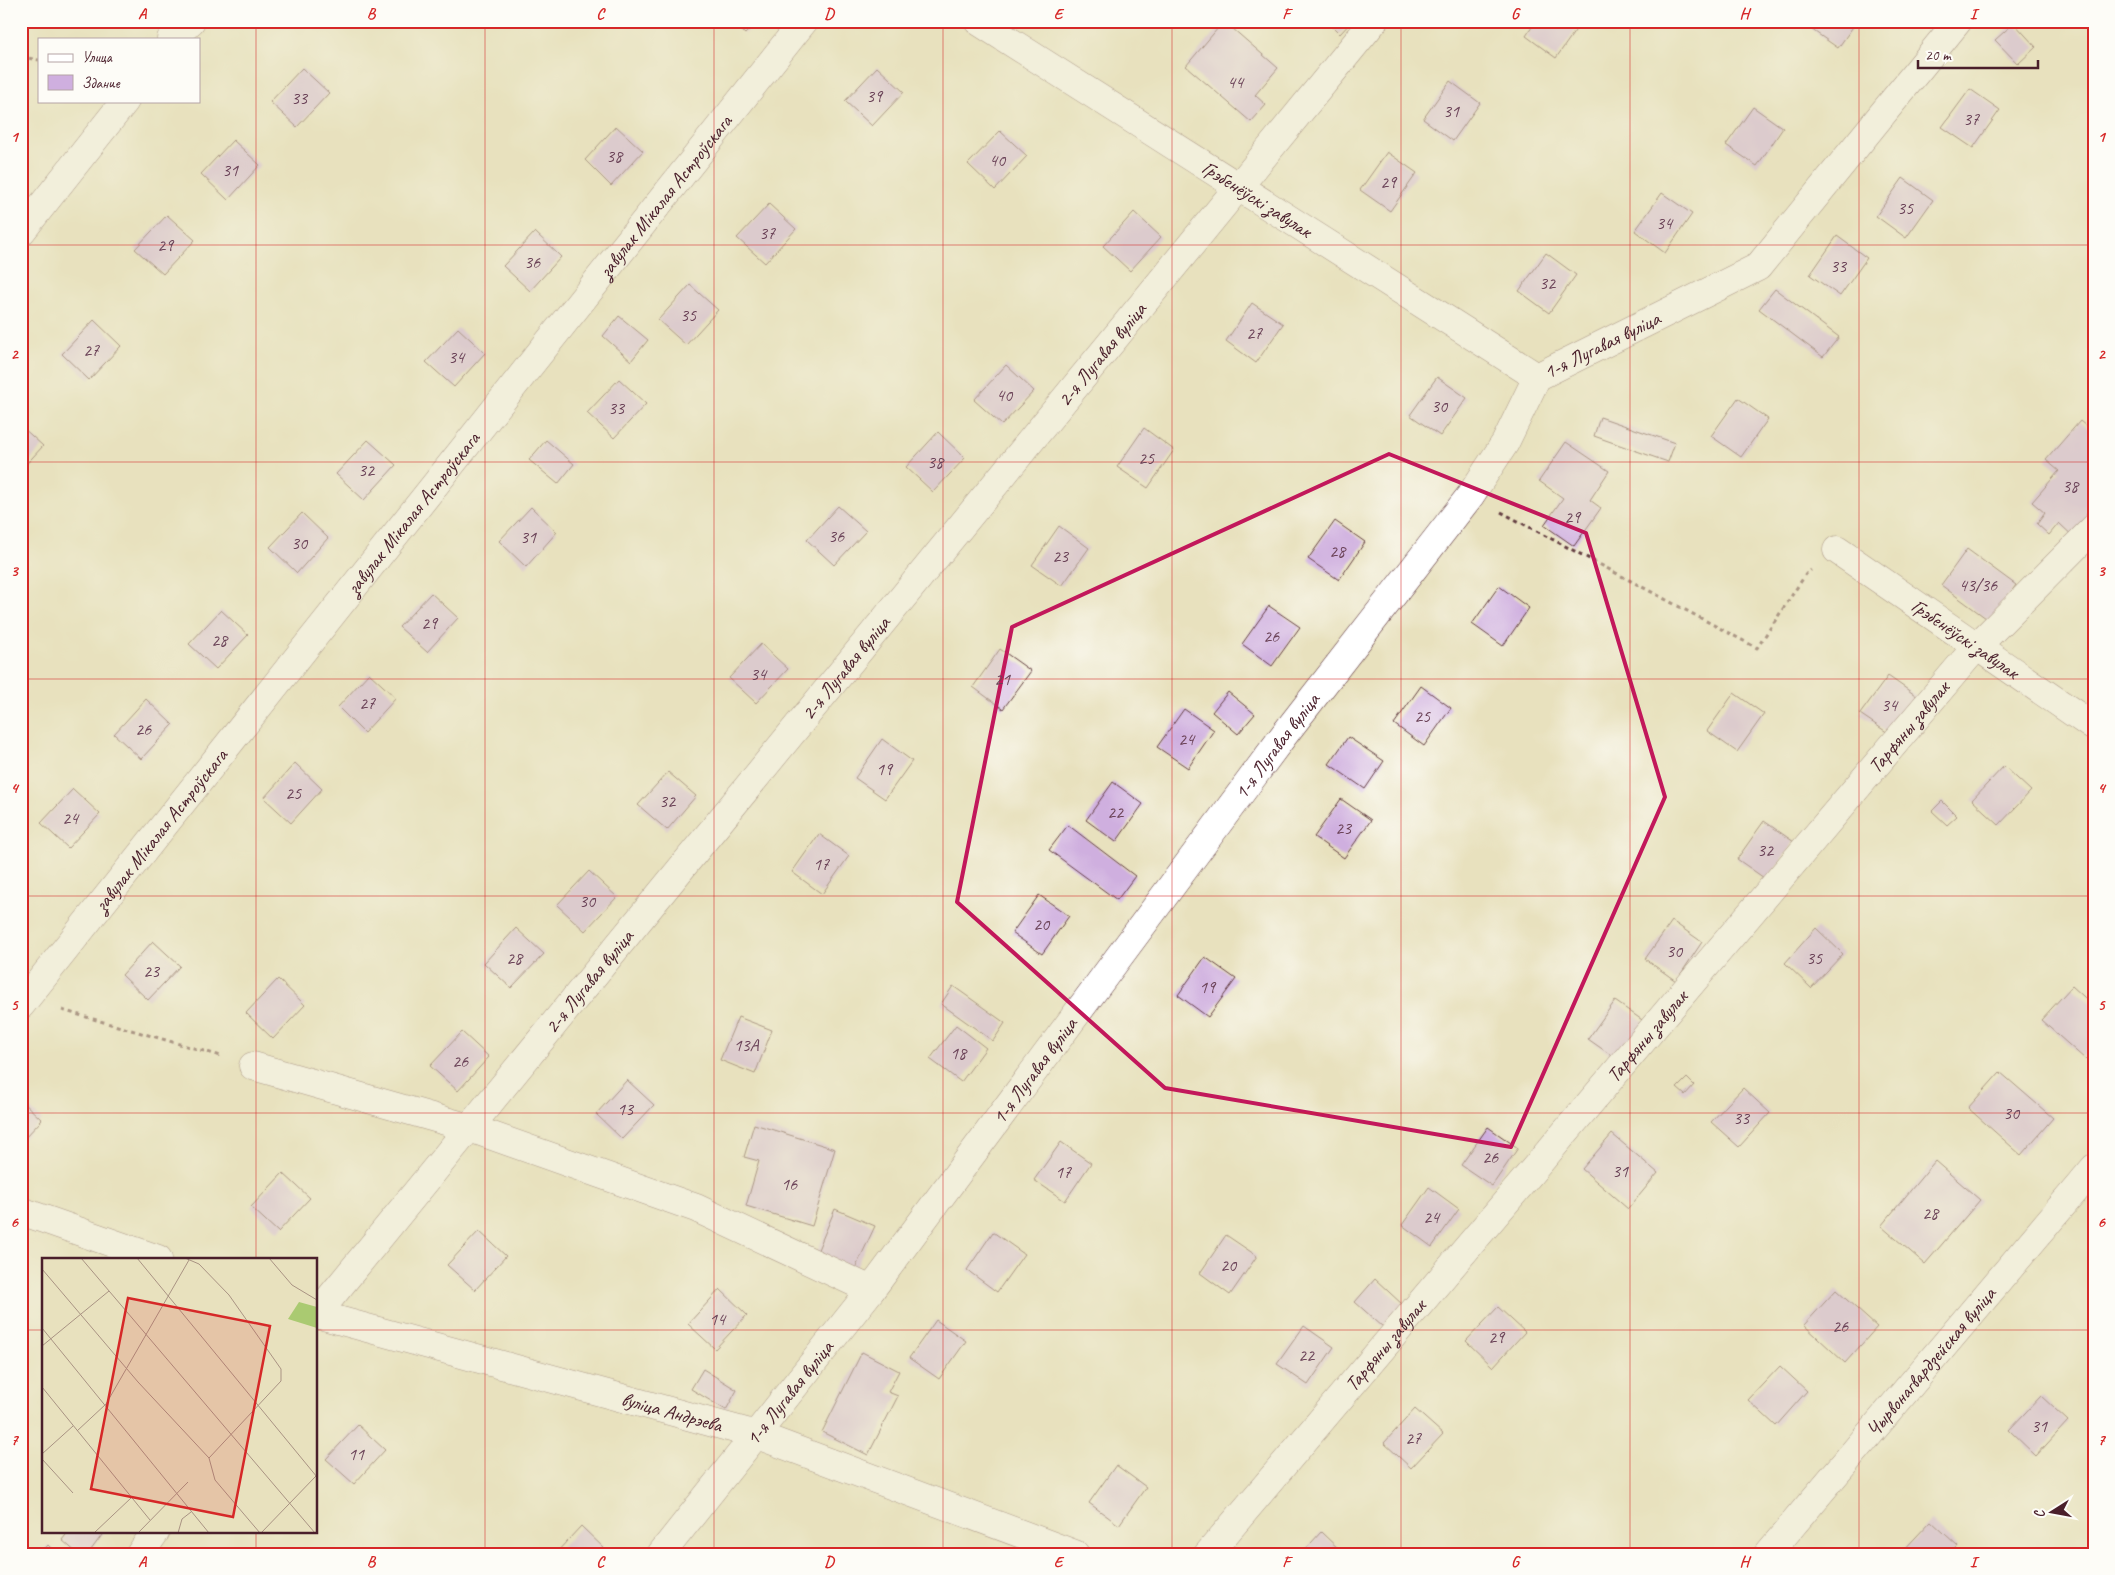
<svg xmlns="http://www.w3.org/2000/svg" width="2115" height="1575" font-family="Caveat,sans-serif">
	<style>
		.building { fill: #cfafdf }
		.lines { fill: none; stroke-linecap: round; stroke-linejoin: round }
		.minor-casing { stroke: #623c41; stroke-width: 29 }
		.path { stroke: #623c41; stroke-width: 3; stroke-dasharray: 4 4; stroke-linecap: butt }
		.minor { stroke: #fff; stroke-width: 28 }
		.marked { fill: none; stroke: #c2185b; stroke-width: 4; stroke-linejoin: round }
		.grid { fill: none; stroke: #d62828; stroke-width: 1; stroke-opacity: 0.55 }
		.labels { text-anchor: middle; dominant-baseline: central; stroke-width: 4.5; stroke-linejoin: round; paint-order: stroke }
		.number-label { font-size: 18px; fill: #6b4358 }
		.street-label { font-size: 20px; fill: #4a1f2b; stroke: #fdfcf7 }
		.inset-road { fill: none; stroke: #a99383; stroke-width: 1 }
		.view { fill: #d62828; fill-opacity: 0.15; stroke: #d62828; stroke-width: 2.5 }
		.inset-edge { fill: none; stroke: #4a1f2b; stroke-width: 2.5 }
		.neatline { fill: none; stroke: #d62828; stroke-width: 2 }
		.grid-label { font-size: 16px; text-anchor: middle; font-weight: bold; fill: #d62828 }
	</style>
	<rect width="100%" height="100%" fill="#fdfcf7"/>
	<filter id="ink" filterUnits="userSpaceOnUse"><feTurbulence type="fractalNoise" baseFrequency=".02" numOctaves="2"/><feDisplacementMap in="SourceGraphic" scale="10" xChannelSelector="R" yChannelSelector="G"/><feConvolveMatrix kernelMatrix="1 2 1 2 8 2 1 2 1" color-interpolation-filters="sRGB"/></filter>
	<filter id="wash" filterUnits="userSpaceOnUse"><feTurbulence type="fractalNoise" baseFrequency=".0096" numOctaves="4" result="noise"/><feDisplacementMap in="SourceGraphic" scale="20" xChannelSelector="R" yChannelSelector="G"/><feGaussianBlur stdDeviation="1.12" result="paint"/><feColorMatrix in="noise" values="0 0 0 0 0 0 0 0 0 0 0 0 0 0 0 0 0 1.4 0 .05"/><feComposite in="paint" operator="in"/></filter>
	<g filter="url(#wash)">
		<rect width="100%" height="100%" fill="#e8e1be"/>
		<g id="blocks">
			<g class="building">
				<polygon points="731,21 757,21 745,34"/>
				<polygon points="1224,21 1278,68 1255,95 1266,105 1251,122 1186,66"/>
				<polygon points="1327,21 1352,21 1340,34"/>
				<polygon points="1536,21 1582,21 1556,58 1526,36"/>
				<polygon points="1812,21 1857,21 1838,48 1808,27"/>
				<polygon points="2014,23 2036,47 2018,64 1995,40"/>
				<polygon points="877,67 904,92 872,126 845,101"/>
				<polygon points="302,68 329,93 297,127 270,102"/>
				<polygon points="1450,81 1480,103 1453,141 1423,119"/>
				<polygon points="1970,89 2000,110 1973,148 1942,127"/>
				<polygon points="1753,107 1783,128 1757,166 1726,145"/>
				<polygon points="616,126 643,151 611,186 585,160"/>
				<polygon points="1000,131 1027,156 995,190 968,164"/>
				<polygon points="233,140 260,165 228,200 201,174"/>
				<polygon points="1387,152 1417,173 1390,211 1360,190"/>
				<polygon points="1903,178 1933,200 1906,238 1876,216"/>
				<polygon points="1662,193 1692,214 1665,253 1635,231"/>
				<polygon points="769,204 796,229 765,263 737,238"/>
				<polygon points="1134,212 1161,237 1130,271 1103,246"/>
				<polygon points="167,215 195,240 163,274 135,249"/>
				<polygon points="535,232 561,257 530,291 503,266"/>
				<polygon points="1837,236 1867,258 1840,296 1810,275"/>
				<polygon points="1546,253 1576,275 1549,313 1519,291"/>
				<polygon points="690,285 718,310 686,345 658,320"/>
				<polygon points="1775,289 1839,337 1823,357 1759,309"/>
				<polygon points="1252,303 1283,324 1256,363 1226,341"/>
				<polygon points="619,316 648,340 631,361 603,336"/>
				<polygon points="94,320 121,346 89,380 62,354"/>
				<polygon points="458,328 485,353 454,387 426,362"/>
				<polygon points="1006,365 1034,391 1002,425 974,400"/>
				<polygon points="1437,377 1467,398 1440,436 1410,415"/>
				<polygon points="619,379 646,404 614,438 587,413"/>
				<polygon points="1738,398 1768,419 1741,457 1711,436"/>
				<polygon points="1600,417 1675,443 1668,462 1594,436"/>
				<polygon points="2080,421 2094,433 2094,505 2086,514 2094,521 2078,541 2059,523 2049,535 2037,524 2045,513 2032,502 2059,471 2046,460"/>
				<polygon points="21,426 43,446 21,470"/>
				<polygon points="1144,428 1174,450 1148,488 1117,467"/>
				<polygon points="938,432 965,458 933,492 906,467"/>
				<polygon points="368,440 396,465 364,500 336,474"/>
				<polygon points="546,440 574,464 558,484 529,460"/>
				<polygon points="1566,442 1609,471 1590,500 1601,508 1574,546 1544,525 1563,498 1539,481"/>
				<polygon points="838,506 866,531 834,565 807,540"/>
				<polygon points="531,507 557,532 526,567 499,541"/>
				<polygon points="302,513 328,538 297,573 270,547"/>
				<polygon points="1335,521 1365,542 1339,580 1308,559"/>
				<polygon points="1059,526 1089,548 1062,586 1032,565"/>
				<polygon points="1967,549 2016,585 1990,621 1941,585"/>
				<polygon points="1499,586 1529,608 1503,646 1472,624"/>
				<polygon points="431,593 458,618 427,652 399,627"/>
				<polygon points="1269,606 1300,627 1272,666 1242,644"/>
				<polygon points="221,610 248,635 216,669 189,644"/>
				<polygon points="761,644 788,669 756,703 729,678"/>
				<polygon points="1000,649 1031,671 1003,709 973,687"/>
				<polygon points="369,673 396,698 364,733 338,707"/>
				<polygon points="1888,676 1918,697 1891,735 1860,714"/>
				<polygon points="1421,686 1451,708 1424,746 1394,724"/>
				<polygon points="1228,692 1255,714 1238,734 1212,712"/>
				<polygon points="1734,693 1764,714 1737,752 1707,731"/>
				<polygon points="146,699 173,725 141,759 114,734"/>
				<polygon points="1184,709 1214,730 1188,768 1157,747"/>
				<polygon points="1348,737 1384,761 1365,789 1329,764"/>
				<polygon points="882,739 912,761 885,799 855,778"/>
				<polygon points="295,763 322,789 291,823 264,798"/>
				<polygon points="2004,766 2031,791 1999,825 1972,800"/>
				<polygon points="668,772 696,796 667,830 638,805"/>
				<polygon points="1113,782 1143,804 1116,842 1086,820"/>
				<polygon points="73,789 100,814 68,848 41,823"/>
				<polygon points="1341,799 1371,820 1344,858 1314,837"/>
				<polygon points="1942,801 1957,816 1947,825 1932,811"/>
				<polygon points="1764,821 1794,842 1767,880 1737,859"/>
				<polygon points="1068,825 1135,876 1117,900 1049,850"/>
				<polygon points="819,834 849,856 822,894 792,872"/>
				<polygon points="589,871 617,897 585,931 557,905"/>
				<polygon points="1039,895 1069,916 1042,954 1012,933"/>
				<polygon points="1672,921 1702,942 1676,981 1645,959"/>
				<polygon points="516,928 544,954 511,988 484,963"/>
				<polygon points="1816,928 1843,954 1811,988 1785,963"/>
				<polygon points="153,941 180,966 148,1000 122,975"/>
				<polygon points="1205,957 1236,979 1208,1017 1178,995"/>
				<polygon points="278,979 305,1005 273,1039 246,1013"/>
				<polygon points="953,986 1005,1023 993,1041 941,1004"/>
				<polygon points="2072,986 2094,1006 2094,1067 2041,1020"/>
				<polygon points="1615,1001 1645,1022 1618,1060 1588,1039"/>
				<polygon points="738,1017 772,1030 755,1074 720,1060"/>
				<polygon points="956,1025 986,1048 961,1082 930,1059"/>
				<polygon points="462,1032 489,1057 458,1091 430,1066"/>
				<polygon points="2000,1072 2053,1118 2021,1155 1968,1108"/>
				<polygon points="1687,1078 1694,1085 1685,1095 1677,1088"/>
				<polygon points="627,1080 654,1105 622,1139 596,1114"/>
				<polygon points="1743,1088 1770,1113 1739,1147 1711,1122"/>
				<polygon points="21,1100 42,1120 21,1142"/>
				<polygon points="754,1124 835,1149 812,1226 746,1206 759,1161 744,1157"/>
				<polygon points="1488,1127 1518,1148 1492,1186 1461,1165"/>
				<polygon points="1612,1134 1658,1173 1628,1209 1582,1169"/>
				<polygon points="1061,1142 1091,1163 1065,1201 1034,1180"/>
				<polygon points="1935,1161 1980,1200 1925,1264 1881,1226"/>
				<polygon points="283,1173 310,1198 278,1232 251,1207"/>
				<polygon points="1429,1187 1459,1209 1432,1247 1402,1225"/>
				<polygon points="835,1209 875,1226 855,1269 817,1252"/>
				<polygon points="479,1231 506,1256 475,1290 447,1265"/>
				<polygon points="993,1232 1024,1254 997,1292 967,1270"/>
				<polygon points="1226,1235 1257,1256 1230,1295 1200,1273"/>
				<polygon points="1375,1279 1403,1305 1383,1327 1355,1302"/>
				<polygon points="720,1289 747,1315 715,1349 688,1324"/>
				<polygon points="1836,1290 1877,1327 1845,1363 1804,1325"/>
				<polygon points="1498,1307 1525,1332 1493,1367 1466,1341"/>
				<polygon points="936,1320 966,1341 939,1379 909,1358"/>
				<polygon points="1304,1326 1334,1347 1308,1385 1277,1364"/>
				<polygon points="862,1352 899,1371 888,1392 898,1396 868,1455 822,1432"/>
				<polygon points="1780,1366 1807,1391 1776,1426 1748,1400"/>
				<polygon points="703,1369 737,1390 726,1410 691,1389"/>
				<polygon points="2041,1396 2068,1421 2036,1456 2009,1430"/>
				<polygon points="1415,1409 1443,1434 1411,1468 1384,1443"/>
				<polygon points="358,1425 385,1450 354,1484 326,1459"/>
				<polygon points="1116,1465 1146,1487 1119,1525 1089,1503"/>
				<polygon points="1931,1521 1958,1546 1951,1554 1900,1554"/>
				<polygon points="581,1526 608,1552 606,1554 555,1554"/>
				<polygon points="69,1531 105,1531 88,1554 78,1554 62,1540"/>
				<polygon points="1321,1532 1344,1554 1301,1554"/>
				<polygon points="48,1545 57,1554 40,1554"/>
			</g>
		</g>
	</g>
	<g filter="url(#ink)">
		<use href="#blocks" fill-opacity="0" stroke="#623c41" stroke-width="1"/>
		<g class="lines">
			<g class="minor-casing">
				<g id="minor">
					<path id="s1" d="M 978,21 L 1537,377"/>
					<polyline points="171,39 191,21"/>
					<polyline points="21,232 125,101"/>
					<path id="s2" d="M 1837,550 L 2094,727"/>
					<path id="s3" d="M 21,1005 L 804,21"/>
					<polyline points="253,1066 470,1128 696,1208 871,1290"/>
					<polyline points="21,1211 158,1259"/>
					<path id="s4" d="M 316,1314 L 757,1435 L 1075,1554"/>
					<path id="s5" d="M 316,1315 L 1374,21"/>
					<polyline points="140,1554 156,1531"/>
					<path id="s6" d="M 661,1554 L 871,1290 L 1284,735 L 1470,496 L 1505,443 L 1537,377 L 1758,267 L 1958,21"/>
					<path id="s7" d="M 1208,1554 L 1976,647 L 2094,528"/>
					<path id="s8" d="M 1768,1554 L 2094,1168"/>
				</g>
			</g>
			<g class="path">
				<polyline points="21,57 39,60"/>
				<polyline points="1501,512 1757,648 1806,574 1811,570"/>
				<polyline points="62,1010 221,1056"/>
			</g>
			<use href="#minor" class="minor"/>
		</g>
	</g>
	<path d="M0 0H2115V1575H0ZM 1389,454 L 1586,533 L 1665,797 L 1511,1147 L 1165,1088 L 957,902 L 1012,627 Z" fill="#e8e1be" fill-opacity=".55" fill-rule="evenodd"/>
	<path class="marked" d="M 1389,454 L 1586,533 L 1665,797 L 1511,1147 L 1165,1088 L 957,902 L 1012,627 Z"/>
	<path class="grid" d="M 256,21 L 256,1259M 485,21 L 485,1554M 714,21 L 714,1554M 943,21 L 943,1554M 1172,21 L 1172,1554M 1401,21 L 1401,1554M 1630,21 L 1630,1554M 1859,21 L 1859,1554M 21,245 L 2094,245M 21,462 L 2094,462M 21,679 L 2094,679M 21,896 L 2094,896M 21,1113 L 2094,1113M 21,1330 L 44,1330M 316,1330 L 2094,1330M 256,1531 L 256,1554"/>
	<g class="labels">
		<g class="number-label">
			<text x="1235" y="82">44</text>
			<text x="874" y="96">39</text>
			<text x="299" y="98">33</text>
			<text x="1451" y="111">31</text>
			<text x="1971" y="119">37</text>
			<text x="614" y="156">38</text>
			<text x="997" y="160">40</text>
			<text x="230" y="170">31</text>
			<text x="1388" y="182">29</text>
			<text x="1905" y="208">35</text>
			<text x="1664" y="223">34</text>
			<text x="767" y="233">37</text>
			<text x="165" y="245">29</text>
			<text x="532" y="262">36</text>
			<text x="1838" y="266">33</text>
			<text x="1547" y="283">32</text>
			<text x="688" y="315">35</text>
			<text x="1254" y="333">27</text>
			<text x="91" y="350">27</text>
			<text x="456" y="357">34</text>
			<text x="1004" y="395">40</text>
			<text x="1439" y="406">30</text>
			<text x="616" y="408">33</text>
			<text x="1146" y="458">25</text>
			<text x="935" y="462">38</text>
			<text x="366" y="470">32</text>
			<text x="2070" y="486">38</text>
			<text x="1572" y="517">29</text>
			<text x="836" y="536">36</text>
			<text x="528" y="537">31</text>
			<text x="299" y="543">30</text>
			<text x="1337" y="551">28</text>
			<text x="1060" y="556">23</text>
			<text x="1978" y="585">43/36</text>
			<text x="429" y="623">29</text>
			<text x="1271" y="636">26</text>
			<text x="219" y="640">28</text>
			<text x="758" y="674">34</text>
			<text x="1002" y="679">21</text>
			<text x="367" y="703">27</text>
			<text x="1889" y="705">34</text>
			<text x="1422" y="716">25</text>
			<text x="143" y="729">26</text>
			<text x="1186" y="739">24</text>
			<text x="884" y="769">19</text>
			<text x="293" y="793">25</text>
			<text x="667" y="801">32</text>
			<text x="1115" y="812">22</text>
			<text x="70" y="818">24</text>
			<text x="1343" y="828">23</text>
			<text x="1765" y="850">32</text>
			<text x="821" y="864">17</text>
			<text x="587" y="901">30</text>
			<text x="1041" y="924">20</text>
			<text x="1674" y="951">30</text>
			<text x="514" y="958">28</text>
			<text x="1814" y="958">35</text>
			<text x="151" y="971">23</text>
			<text x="1207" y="987">19</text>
			<text x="746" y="1045">13А</text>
			<text x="958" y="1053">18</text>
			<text x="460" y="1061">26</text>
			<text x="625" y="1109">13</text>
			<text x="2011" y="1113">30</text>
			<text x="1741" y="1118">33</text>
			<text x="1490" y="1157">26</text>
			<text x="1620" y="1171">31</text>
			<text x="1063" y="1172">17</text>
			<text x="789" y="1184">16</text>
			<text x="1930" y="1213">28</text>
			<text x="1431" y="1217">24</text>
			<text x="1228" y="1265">20</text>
			<text x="717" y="1319">14</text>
			<text x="1840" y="1326">26</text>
			<text x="1496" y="1337">29</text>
			<text x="1306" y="1355">22</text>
			<text x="2039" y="1426">31</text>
			<text x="1413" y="1438">27</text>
			<text x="356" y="1454">11</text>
		</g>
		<g class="street-label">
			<text stroke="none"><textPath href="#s3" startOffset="1034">завулак Мікалая Астроўскага</textPath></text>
			<text stroke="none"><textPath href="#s1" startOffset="331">Грэбенёўскі завулак</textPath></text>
			<text stroke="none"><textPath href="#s6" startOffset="1541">1-я Лугавая вуліца</textPath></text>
			<text stroke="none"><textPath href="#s5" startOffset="1241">2-я Лугавая вуліца</textPath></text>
			<text stroke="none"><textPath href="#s3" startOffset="629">завулак Мікалая Астроўскага</textPath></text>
			<text stroke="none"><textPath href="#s2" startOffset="156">Грэбенёўскі завулак</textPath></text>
			<text stroke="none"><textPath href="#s5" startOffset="836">2-я Лугавая вуліца</textPath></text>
			<text stroke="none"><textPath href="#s7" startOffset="1084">Тарфяны завулак</textPath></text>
			<text stroke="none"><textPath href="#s6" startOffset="1016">1-я Лугавая вуліца</textPath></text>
			<text stroke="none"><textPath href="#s3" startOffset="224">завулак Мікалая Астроўскага</textPath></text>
			<text stroke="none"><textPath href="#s5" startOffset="431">2-я Лугавая вуліца</textPath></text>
			<text stroke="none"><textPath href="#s7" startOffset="679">Тарфяны завулак</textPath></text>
			<text stroke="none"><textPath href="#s6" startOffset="611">1-я Лугавая вуліца</textPath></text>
			<text stroke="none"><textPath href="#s7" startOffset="274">Тарфяны завулак</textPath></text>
			<text stroke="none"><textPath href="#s8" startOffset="252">Чырвонагвардзейская вуліца</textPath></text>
			<text stroke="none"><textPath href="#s6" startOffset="206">1-я Лугавая вуліца</textPath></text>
			<text stroke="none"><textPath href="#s4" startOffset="369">вуліца Андрэева</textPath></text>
		</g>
	</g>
	<g transform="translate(42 1258)">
		<rect width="275" height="275" fill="#e8e1be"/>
		<path d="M 257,44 L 275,49 L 275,70 L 246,61 Z" fill="#aaca71"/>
		<path class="inset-road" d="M 39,0 L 273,275M 95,0 L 275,219M 143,0 L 157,6 L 187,37 L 239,111 L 239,123 L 167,200M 227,0 L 250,27 L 275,42M 0,11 L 96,124 L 167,200 L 173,222 L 218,275M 0,70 L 167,275M 0,88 L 67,33M 0,129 L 108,262M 35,173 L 64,146 L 147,2M 0,196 L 31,168M 0,201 L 31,235M 52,275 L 89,240M 96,275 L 146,224M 136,275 L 140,261 L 149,254M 219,275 L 274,218"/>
		<path class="view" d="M 86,40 L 228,68 L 191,259 L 49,231 Z"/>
		<rect width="275" height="275" class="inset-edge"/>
	</g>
	<rect width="2115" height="1575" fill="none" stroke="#fdfcf7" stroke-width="55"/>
	<rect x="38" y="38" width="162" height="65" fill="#fdfcf7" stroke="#b5a4a5"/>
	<rect x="48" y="54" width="25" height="8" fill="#ffffff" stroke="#b5a4a5"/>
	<text x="82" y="62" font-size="15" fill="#4a1f2b">Улица</text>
	<rect x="48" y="75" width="25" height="15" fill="#cfafdf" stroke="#b5a4a5"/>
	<text x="82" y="88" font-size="15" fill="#4a1f2b">Здание</text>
	<g transform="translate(2052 1512) rotate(259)" stroke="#fdfcf7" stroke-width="4" paint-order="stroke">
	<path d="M0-4L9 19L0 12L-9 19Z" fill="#4a1f2b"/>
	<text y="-8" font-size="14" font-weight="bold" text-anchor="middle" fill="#4a1f2b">С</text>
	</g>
	<path d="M1918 60v8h120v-8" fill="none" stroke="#4a1f2b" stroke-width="2.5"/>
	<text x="1925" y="60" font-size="15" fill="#4a1f2b" stroke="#fdfcf7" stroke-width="4" paint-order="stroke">20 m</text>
	<rect x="28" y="28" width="2060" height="1520" class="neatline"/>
	<g class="grid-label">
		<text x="142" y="19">A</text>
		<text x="371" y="19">B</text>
		<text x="600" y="19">C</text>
		<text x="829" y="19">D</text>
		<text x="1058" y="19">E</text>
		<text x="1286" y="19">F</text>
		<text x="1515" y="19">G</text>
		<text x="1744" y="19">H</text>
		<text x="1973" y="19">I</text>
		<text x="14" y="142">1</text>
		<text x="2101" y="142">1</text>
		<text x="14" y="359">2</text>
		<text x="2101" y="359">2</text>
		<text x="14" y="576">3</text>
		<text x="2101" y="576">3</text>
		<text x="14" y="793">4</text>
		<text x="2101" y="793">4</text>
		<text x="14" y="1010">5</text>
		<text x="2101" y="1010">5</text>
		<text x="14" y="1227">6</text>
		<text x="2101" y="1227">6</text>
		<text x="14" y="1445">7</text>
		<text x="2101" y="1445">7</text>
		<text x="142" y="1567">A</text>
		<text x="371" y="1567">B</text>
		<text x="600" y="1567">C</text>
		<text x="829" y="1567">D</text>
		<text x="1058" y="1567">E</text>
		<text x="1286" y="1567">F</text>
		<text x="1515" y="1567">G</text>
		<text x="1744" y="1567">H</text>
		<text x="1973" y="1567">I</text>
	</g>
</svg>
